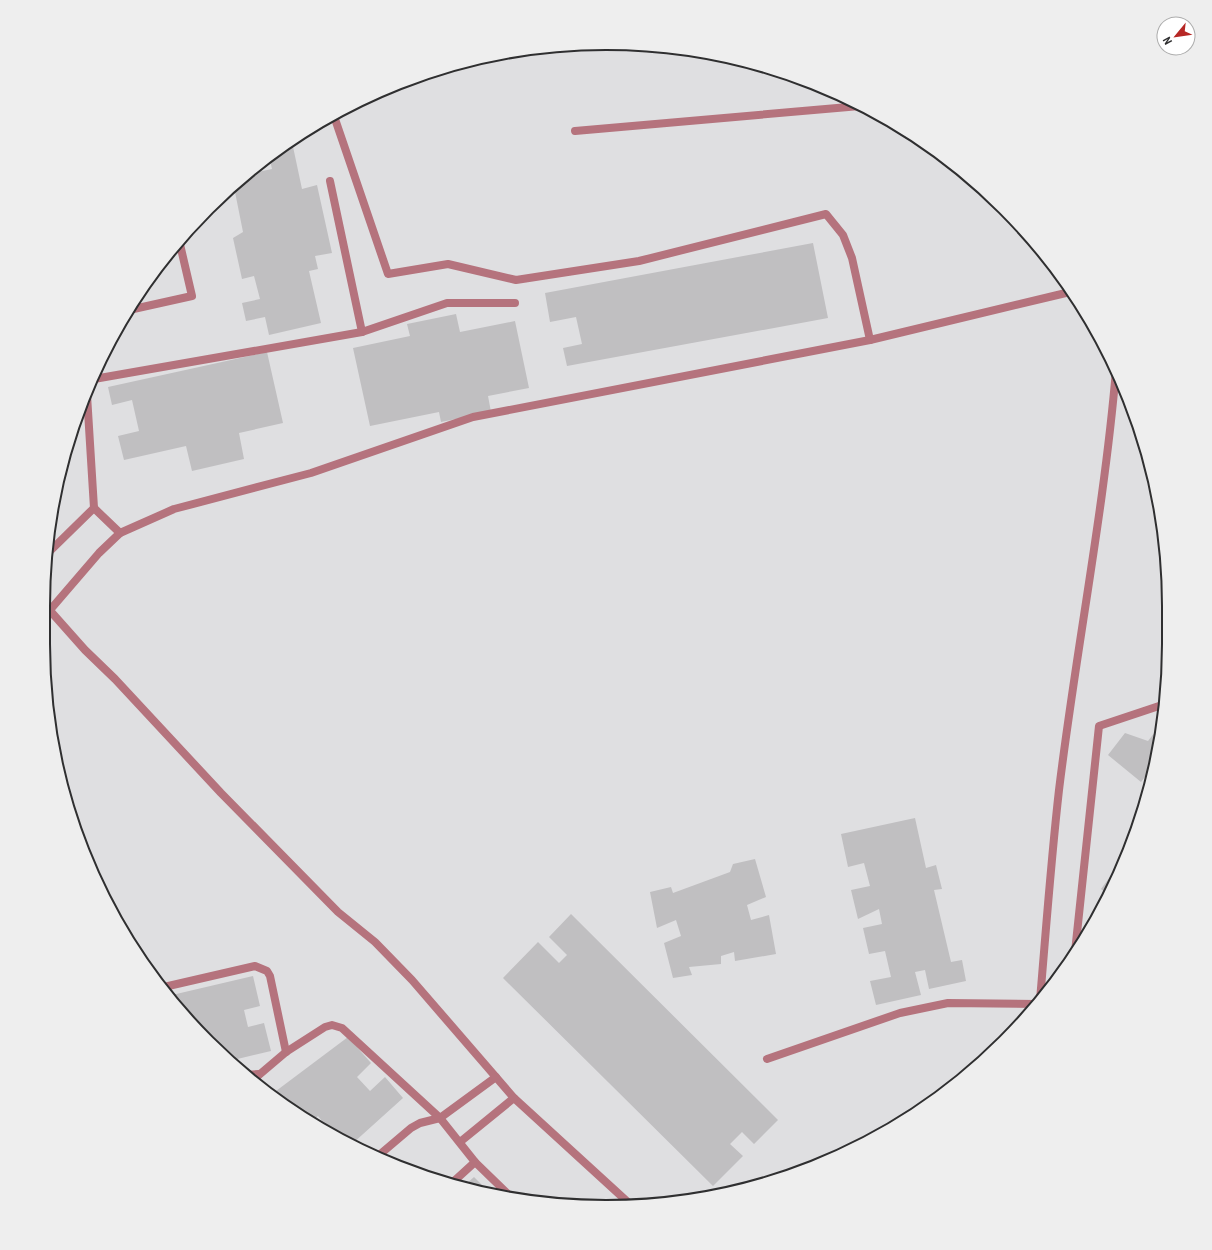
<svg xmlns="http://www.w3.org/2000/svg" width="1212" height="1250" font-family="'Roboto Condensed',sans-serif">
	<style>
		.building { fill: #c0bfc1 }
		.lines { fill: none; stroke-linecap: round; stroke-linejoin: round }
		.lane { stroke: #b5737d; stroke-width: 8 }
		.street { stroke: #b5737d; stroke-width: 8 }
		.rim { fill: none; stroke: #2f2f30; stroke-width: 2 }
	</style>
	<rect width="100%" height="100%" fill="#dfdfe1"/>
	<g class="building">
		<polygon points="292,142 302,189 317,185 332,253 315,256 318,269 309,271 321,323 269,335 265,317 246,321 242,303 260,299 254,276 242,279 233,238 243,232 234,187 252,170 253,173 272,169 269,156"/>
		<polygon points="813,243 828,318 567,366 563,348 582,344 576,317 550,322 545,293"/>
		<polygon points="456,314 460,332 515,321 529,388 488,396 491,412 441,422 439,412 370,426 353,348 410,336 407,324"/>
		<polygon points="267,352 283,423 239,433 244,459 192,471 186,446 124,460 118,436 139,431 132,400 112,405 108,387"/>
		<polygon points="1162,723 1152,770 1151,769 1141,782 1108,755 1125,733 1148,741"/>
		<polygon points="1144,803 1141,815 1137,812"/>
		<polygon points="915,818 926,868 936,865 942,889 934,890 951,962 962,960 966,981 929,989 925,970 915,972 921,995 876,1005 870,981 891,977 885,951 869,954 863,928 882,924 879,909 858,919 851,890 870,886 864,863 848,867 841,834"/>
		<polygon points="755,859 766,897 747,905 751,920 769,915 776,954 735,961 734,952 721,956 721,964 689,967 692,975 673,978 664,943 681,936 676,920 657,928 650,892 671,887 673,893 730,872 733,864"/>
		<polygon points="1118,866 1120,867 1108,895 1101,889"/>
		<polygon points="571,914 778,1120 754,1144 742,1132 730,1144 743,1156 713,1186 503,978 538,942 559,963 567,955 549,937"/>
		<polygon points="253,976 260,1006 244,1010 248,1027 264,1023 271,1051 229,1061 172,995"/>
		<polygon points="348,1037 371,1063 357,1077 370,1091 385,1077 403,1098 352,1144 324,1131 328,1128 318,1116 311,1122 272,1094"/>
		<polygon points="474,1177 489,1192 464,1186"/>
	</g>
	<g class="lines">
		<g class="lane">
			<polyline points="575,131 860,106"/>
			<polyline points="767,1059 900,1013 948,1003 1037,1004"/>
		</g>
		<g class="street">
			<polyline points="334,116 388,274 448,264 516,280 639,261 826,214 843,235 852,258 870,340"/>
			<polyline points="330,181 362,332"/>
			<polyline points="129,310 192,296 179,240"/>
			<polyline points="94,379 362,332 447,303 515,303"/>
			<polyline points="87,395 94,508"/>
			<polyline points="120,533 174,509 311,473 473,417 870,340 1070,292"/>
			<polyline points="47,554 94,508 120,533 99,553 50,610"/>
			<polyline points="45,605 85,650 115,679 221,793 338,912 375,942 412,980 514,1098 631,1205"/>
			<polyline points="1075,952 1099,726 1165,704"/>
			<polyline points="164,987 255,966 267,971 270,976 286,1052"/>
			<path d="M 1040,1000 C 1046,930 1051,860 1059,790 C 1076,650 1104,511 1116,370"/>
			<polyline points="246,1075 259,1074"/>
			<polyline points="253,1080 286,1052 325,1027 332,1025 342,1028 440,1118 475,1162 511,1197"/>
			<polyline points="460,1142 514,1098"/>
			<polyline points="378,1156 411,1128 420,1123 440,1118 496,1077"/>
			<polyline points="452,1183 475,1162"/>
		</g>
	</g>
	<path d="M0 0H1212V1250H0ZM606 50H606A556 556 0 0 1 1162 606V644A556 556 0 0 1 606 1200H606A556 556 0 0 1 50 644V606A556 556 0 0 1 606 50Z" fill="#eee" fill-rule="evenodd"/>
	<path class="rim" d="M606 50H606A556 556 0 0 1 1162 606V644A556 556 0 0 1 606 1200H606A556 556 0 0 1 50 644V606A556 556 0 0 1 606 50Z"/>
	<g transform="translate(1176 36) rotate(241)"><circle r="19" fill="#ffffff" stroke="#acacac"/>
	<path d="M0-3L7 15L0 10L-7 15Z" fill="#b62725"/>
	<text y="-6" font-size="11" font-weight="bold" text-anchor="middle" fill="#2f2f30">N</text>
	</g>
</svg>
